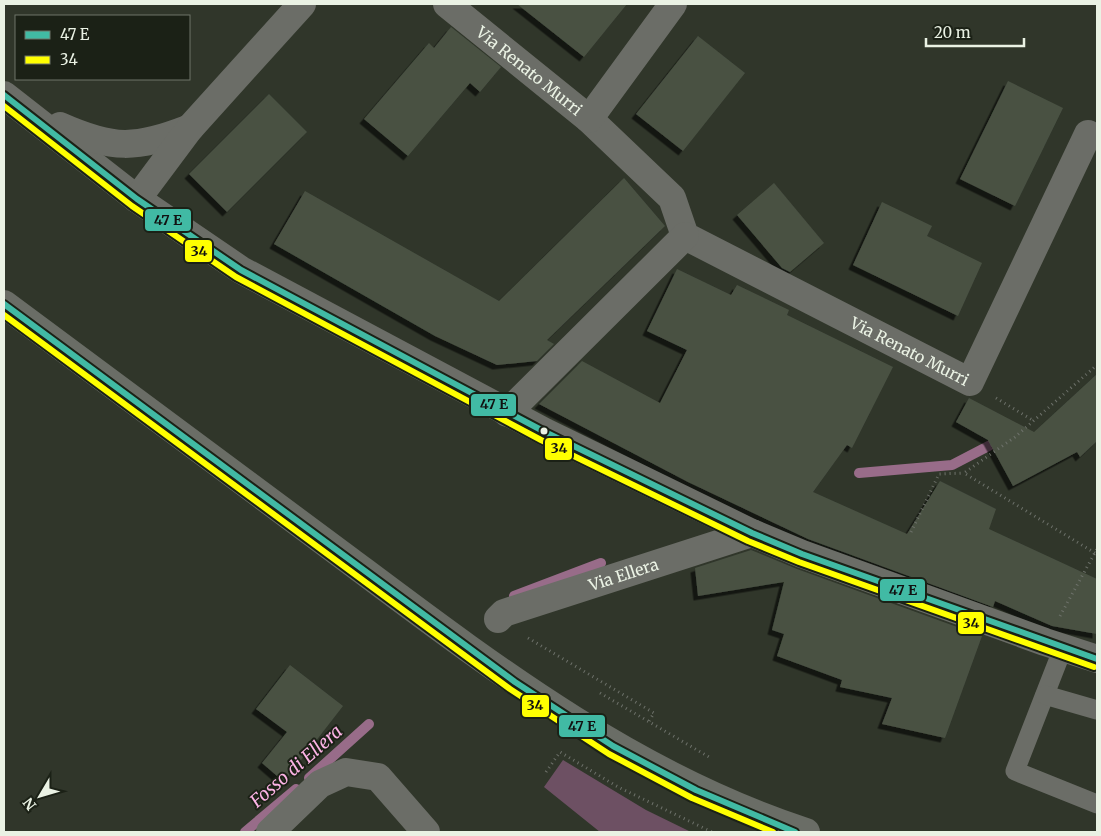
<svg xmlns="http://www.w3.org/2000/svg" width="1101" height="836" font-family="Merriweather,serif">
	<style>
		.green { fill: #6d5063 }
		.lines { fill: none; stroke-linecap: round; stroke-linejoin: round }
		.stream { stroke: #986c89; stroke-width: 10 }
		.building { fill: #495143; filter: url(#shadow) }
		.path { stroke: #6e726b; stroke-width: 3; stroke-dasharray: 1 4; stroke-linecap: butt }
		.lane { stroke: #6b6d67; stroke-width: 19 }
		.street { stroke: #6b6d67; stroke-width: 28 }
		.primary { stroke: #6a6d66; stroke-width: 28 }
		.bus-1-casing { stroke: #1b2116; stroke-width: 10 }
		.bus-2-casing { stroke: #1b2116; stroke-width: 10 }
		.bus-1 { stroke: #41baa4; stroke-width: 6 }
		.bus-2 { stroke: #ff0; stroke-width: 6 }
		.bus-dot { fill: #eaf2e4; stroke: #1b2116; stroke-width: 2 }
		.labels { text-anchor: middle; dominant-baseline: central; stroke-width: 4; stroke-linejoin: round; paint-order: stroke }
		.street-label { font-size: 16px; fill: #eaf2e4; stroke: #1b2116 }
		.water-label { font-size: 18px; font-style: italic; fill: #fcb3e5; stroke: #1b2116 }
		.line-badge { stroke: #1b2116; stroke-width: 2 }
		.pale-badge-label { font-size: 14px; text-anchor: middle; font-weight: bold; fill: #111 }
	</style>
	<defs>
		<filter id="shadow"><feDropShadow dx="-4.5" dy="4.5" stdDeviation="0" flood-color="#0009"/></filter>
	</defs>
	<rect width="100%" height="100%" fill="#30362a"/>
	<polygon class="green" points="563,760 646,810 691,832 600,832 544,787"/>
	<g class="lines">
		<g class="stream">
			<polyline points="859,473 952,465 1002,439"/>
			<polyline points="514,596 601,563"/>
			<polyline points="309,778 369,724"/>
			<polyline points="245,832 296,789"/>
		</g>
	</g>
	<g class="building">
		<polygon points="517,4 627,4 584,57"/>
		<polygon points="451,27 501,67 480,92 470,83 408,156 364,119 429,43 434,48"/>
		<polygon points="698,36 745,73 683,151 636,114"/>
		<polygon points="1008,81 1063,108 1015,206 960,179"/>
		<polygon points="269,94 307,132 227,212 189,174"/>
		<polygon points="624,178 665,226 547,340 554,344 537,361 497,365 435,336 274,244 305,191 499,301"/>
		<polygon points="774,183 824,243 790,272 782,268 737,215"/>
		<polygon points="882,202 932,226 927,236 982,263 958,316 853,265"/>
		<polygon points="677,269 731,295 737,285 789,310 787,315 893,367 852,448 847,445 813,492 907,534 940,481 996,509 989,529 1097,579 1097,634 1052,626 995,601 993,607 808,539 688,482 539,404 582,361 660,403 687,350 647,331"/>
		<polygon points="1097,374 1097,441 1080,457 1077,452 1013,486 988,440 956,422 969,398 1034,432"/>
		<polygon points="751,550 797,569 982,636 945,738 882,724 892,698 840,687 842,680 777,656 784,634 772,630 784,582 698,596 695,568"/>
		<polygon points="290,665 343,706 284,782 262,763 287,732 256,709"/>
	</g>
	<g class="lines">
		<g class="path">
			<polyline points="996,398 1034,421"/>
			<polyline points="911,532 939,474 964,473"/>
			<polyline points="1095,553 964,473 1015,437 1097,365"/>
			<polyline points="1060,616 1097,549"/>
			<polyline points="528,638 654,713 648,723"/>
			<polyline points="600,693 709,757"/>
			<polyline points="546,772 560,752 618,787 712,832"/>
		</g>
		<g class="lane">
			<polyline points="1063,648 1015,771 1097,804"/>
			<polyline points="1045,695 1097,710"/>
		</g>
		<g class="street">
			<path id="s1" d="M 447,4 L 589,119 L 672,198 L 685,236 L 970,382 L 1088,134"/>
			<polyline points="4,95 137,199 241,270 545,432 752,533 802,554 1045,642 1097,659"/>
			<polyline points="589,119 673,4"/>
			<path d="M 60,126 C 114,150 135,149 190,128"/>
			<polyline points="137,199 190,128 302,4"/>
			<polyline points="507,413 685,236"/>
			<path id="s2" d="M 498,619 L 504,613 L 752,533"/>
			<polyline points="270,832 320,784 346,772 378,777 426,832"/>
		</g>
		<path class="primary" d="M 4,304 C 119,390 234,476 350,561 C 493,668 634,776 806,832"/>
		<g class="bus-1-casing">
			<g id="bus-1">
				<polyline points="4,95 137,199 241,270 545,432 752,533 802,554 1097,659"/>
				<polyline points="4,304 515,682 613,746 696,790 795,832"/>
			</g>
		</g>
		<g class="bus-2-casing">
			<g id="bus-2">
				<polyline points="4,106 132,206 236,277 541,440 748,541 799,562 1094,667"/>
				<polyline points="4,315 510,689 609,754 692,798 773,832"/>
			</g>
		</g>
		<use href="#bus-1" class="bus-1"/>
		<use href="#bus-2" class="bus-2"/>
	</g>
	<circle class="bus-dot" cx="544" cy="431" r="4.5"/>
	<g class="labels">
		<g class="street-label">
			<text stroke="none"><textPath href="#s1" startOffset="106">Via Renato Murri</textPath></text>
			<text stroke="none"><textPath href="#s1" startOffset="590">Via Renato Murri</textPath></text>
			<text stroke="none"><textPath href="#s2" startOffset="134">Via Ellera</textPath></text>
		</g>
		<g class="water-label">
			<text transform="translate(296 766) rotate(-41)">Fosso di Ellera</text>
		</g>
	</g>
	<g class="line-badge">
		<rect x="144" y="208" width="48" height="24" rx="5" fill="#41baa4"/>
		<rect x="184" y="239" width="29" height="24" rx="5" fill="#ff0"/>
		<rect x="470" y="393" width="47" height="24" rx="5" fill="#41baa4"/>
		<rect x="544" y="437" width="29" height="24" rx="5" fill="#ff0"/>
		<rect x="879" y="578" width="47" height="24" rx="5" fill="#41baa4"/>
		<rect x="957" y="611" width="28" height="24" rx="5" fill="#ff0"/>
		<rect x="521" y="694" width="29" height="24" rx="5" fill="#ff0"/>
		<rect x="558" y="714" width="48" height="24" rx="5" fill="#41baa4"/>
	</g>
	<g class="pale-badge-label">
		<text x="168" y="225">47 E</text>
		<text x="199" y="256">34</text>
		<text x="494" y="409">47 E</text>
		<text x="559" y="453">34</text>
		<text x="903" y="595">47 E</text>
		<text x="971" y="628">34</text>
		<text x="535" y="710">34</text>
		<text x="582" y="731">47 E</text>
	</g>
	<rect width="1101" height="836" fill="none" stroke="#eaf2e4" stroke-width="10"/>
	<rect x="15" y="15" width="175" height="65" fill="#1b2116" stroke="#6e7568"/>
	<rect x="25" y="31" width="25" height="8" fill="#41baa4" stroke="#6e7568"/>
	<text x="60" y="40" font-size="15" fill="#eaf2e4">47 E</text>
	<rect x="25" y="56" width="25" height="8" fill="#ffff00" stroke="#6e7568"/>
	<text x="60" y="65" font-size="15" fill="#eaf2e4">34</text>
	<g transform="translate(40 796) rotate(232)" stroke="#1b2116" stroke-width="4" paint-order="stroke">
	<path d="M0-4L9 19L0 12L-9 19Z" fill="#eaf2e4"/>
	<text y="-8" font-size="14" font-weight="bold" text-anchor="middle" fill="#eaf2e4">N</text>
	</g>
	<path d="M926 38v8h98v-8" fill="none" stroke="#eaf2e4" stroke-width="2.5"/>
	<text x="934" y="38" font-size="15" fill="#eaf2e4" stroke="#1b2116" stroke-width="4" paint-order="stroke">20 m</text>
</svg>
